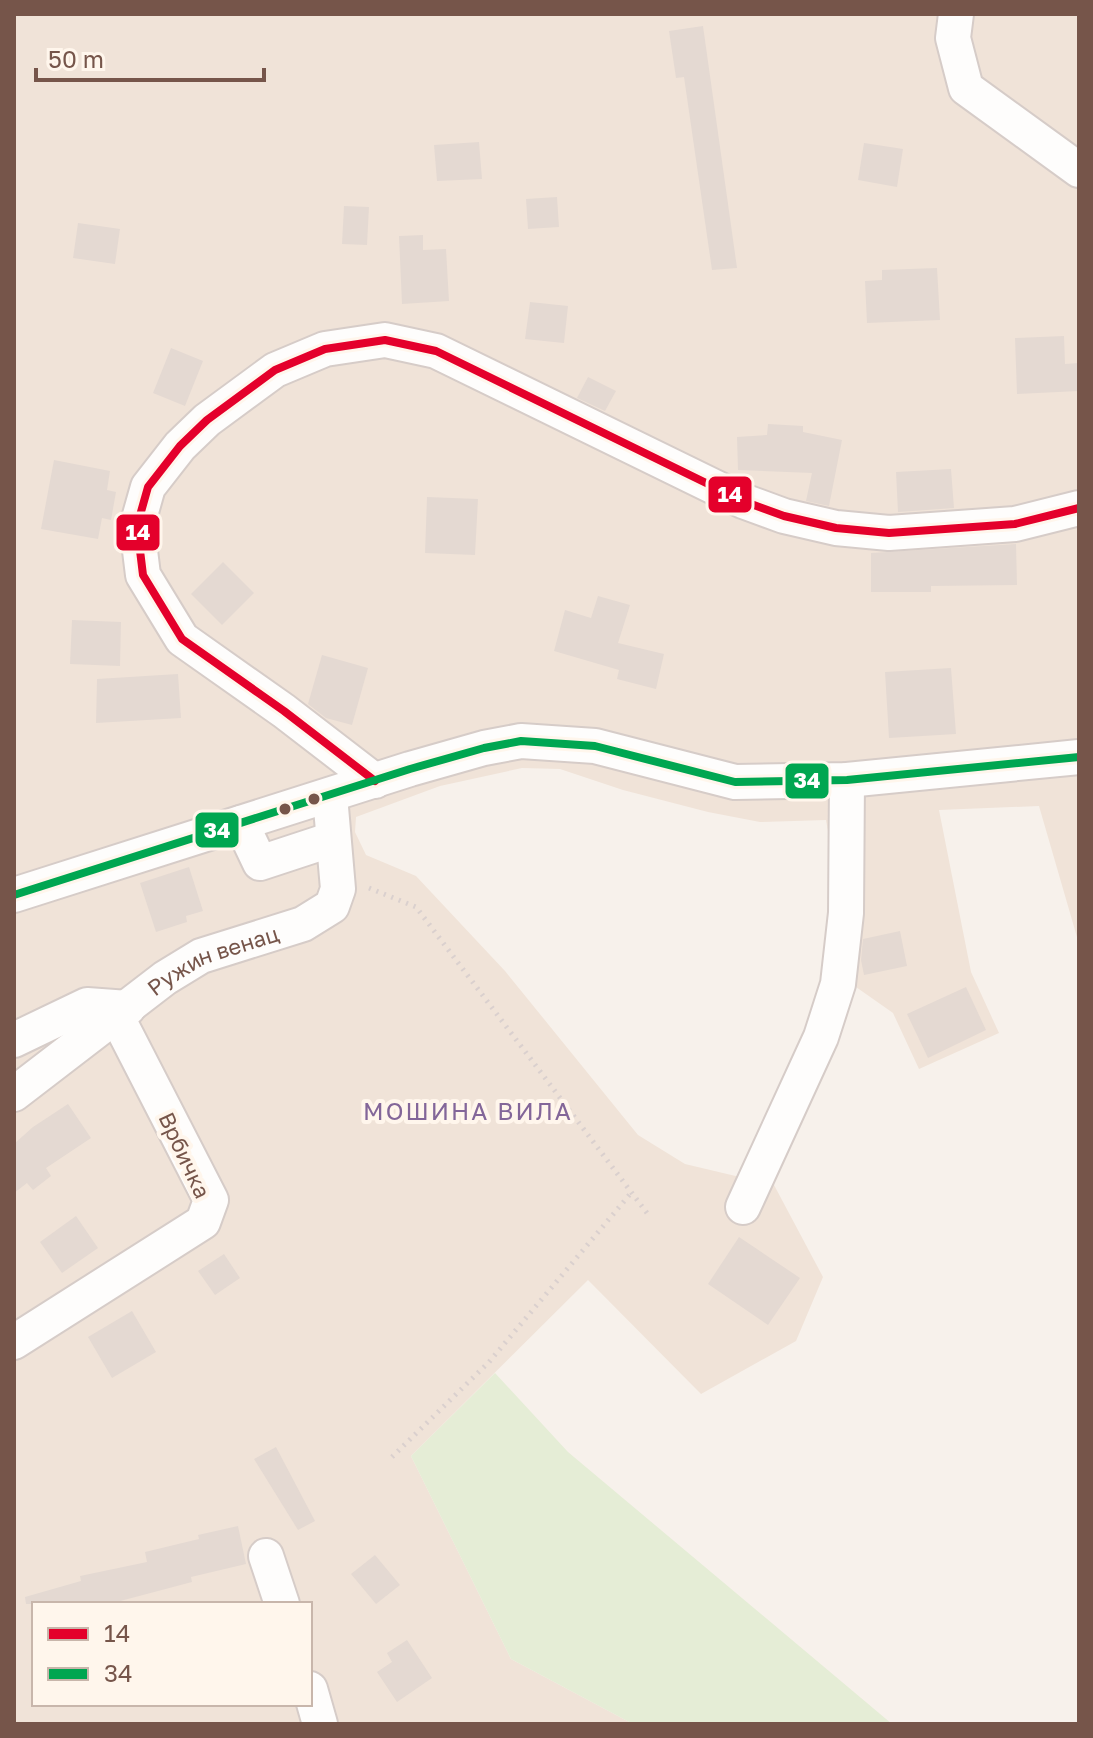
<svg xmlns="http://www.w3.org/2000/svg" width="1093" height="1738" font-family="'Golos Text',sans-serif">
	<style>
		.residential { fill: #f0e3d8; fill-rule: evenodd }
		.green { fill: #e5edd6 }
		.building { fill: #e4d9d2 }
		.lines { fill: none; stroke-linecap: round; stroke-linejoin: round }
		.minor-casing { stroke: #d6ccc8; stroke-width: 38 }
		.path { stroke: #dad0ce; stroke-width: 5; stroke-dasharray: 2 6; stroke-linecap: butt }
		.minor { stroke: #fefdfc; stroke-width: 34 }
		.bus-1-casing { stroke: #fff6ec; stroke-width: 14 }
		.bus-2-casing { stroke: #fff6ec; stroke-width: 14 }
		.bus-1 { stroke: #e4002b; stroke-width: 8 }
		.bus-2 { stroke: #00a651; stroke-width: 8 }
		.bus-dot { fill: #76554a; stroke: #fff6ec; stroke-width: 3 }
		.labels { text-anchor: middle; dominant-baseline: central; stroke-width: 8; stroke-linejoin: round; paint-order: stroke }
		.street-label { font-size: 22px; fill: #76554a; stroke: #fff6ec }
		.neighbourhood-label { font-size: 24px; letter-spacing: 2px; fill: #836699; stroke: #fff6ec }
		.line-badge { stroke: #fff6ec; stroke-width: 3 }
		.badge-label { font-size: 22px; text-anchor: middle; font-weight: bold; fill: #fff }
	</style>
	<rect width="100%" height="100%" fill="#f7f1eb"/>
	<path class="residential" d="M 14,14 L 1079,14 L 1079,944 L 1039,806 L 939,810 L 971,972 L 999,1033 L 919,1069 L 893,1013 L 856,987 L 826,820 L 760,822 L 708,812 L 623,790 L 560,769 L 522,768 L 440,786 L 356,817 L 355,832 L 366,855 L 416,876 L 505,971 L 638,1135 L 685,1164 L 774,1185 L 823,1277 L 796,1341 L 701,1394 L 588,1280 L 411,1456 L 511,1659 L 633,1724 L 14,1724 ZM 34,1604 L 310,1604 L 310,1704 L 34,1704 Z"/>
	<polygon class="green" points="495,1373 568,1452 892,1724 633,1724 511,1659 411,1456"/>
	<g class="building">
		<polygon points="703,26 737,268 712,270 684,77 676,78 669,31"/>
		<polygon points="479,142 482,179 437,181 434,145"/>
		<polygon points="864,143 903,149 897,187 858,180"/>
		<polygon points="557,197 559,227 528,229 526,199"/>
		<polygon points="344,206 369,207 367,245 342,244"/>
		<polygon points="78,223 120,229 115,264 73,258"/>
		<polygon points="423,235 423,250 446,249 449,301 402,304 399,236"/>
		<polygon points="937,268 940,320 867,323 865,281 882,280 882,270"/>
		<polygon points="530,302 568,306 564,343 525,339"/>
		<polygon points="1064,336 1065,364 1079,363 1079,391 1017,394 1015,338"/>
		<polygon points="171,348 203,361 185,406 153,393"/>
		<polygon points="588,377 616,391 605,411 577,398"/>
		<polygon points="768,424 803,426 803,432 842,440 829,506 806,501 812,473 738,470 737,437 767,435"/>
		<polygon points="54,460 110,471 107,490 116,492 111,520 102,518 98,539 41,529"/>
		<polygon points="951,469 954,508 898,512 896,472"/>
		<polygon points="427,497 478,499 475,555 425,553"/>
		<polygon points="1016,544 1017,585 931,586 931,592 871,592 871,553"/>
		<polygon points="223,562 254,593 222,625 191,594"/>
		<polygon points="598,596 630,605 618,643 664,654 656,689 617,679 619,670 554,651 565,610 591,618"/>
		<polygon points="72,620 121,622 120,666 70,664"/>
		<polygon points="322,655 368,668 352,725 326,718 308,704"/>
		<polygon points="951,668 956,734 889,738 885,672"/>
		<polygon points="178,674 181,718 96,723 97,679"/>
		<polygon points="189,867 203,911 186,916 187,922 156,932 140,883"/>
		<polygon points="900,931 907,966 864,975 861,960 863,939"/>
		<polygon points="966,987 986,1030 928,1058 907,1014"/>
		<polygon points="68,1104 91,1138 46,1168 51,1176 33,1190 27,1183 14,1193 14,1144 33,1127"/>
		<polygon points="76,1216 98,1248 62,1273 40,1242"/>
		<polygon points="739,1237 800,1278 768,1325 708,1284"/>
		<polygon points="224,1254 240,1278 215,1295 198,1271"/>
		<polygon points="132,1311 156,1352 112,1378 88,1337"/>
		<polygon points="276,1447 315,1521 298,1530 254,1459"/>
		<polygon points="238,1526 246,1564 191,1577 192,1582 109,1604 26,1604 25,1597 81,1581 80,1576 147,1562 145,1552 199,1539 198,1535"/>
		<polygon points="375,1555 400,1585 376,1604 351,1574"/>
		<polygon points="407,1640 432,1678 397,1702 377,1672 392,1662 387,1653"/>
	</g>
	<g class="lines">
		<g class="minor-casing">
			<g id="minor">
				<polyline points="956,14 953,38 966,88 1079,170"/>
				<polyline points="375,781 284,711 182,639 143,575 137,526 148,487 180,446 207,420 275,370 325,349 385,340 436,351 743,501 784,516 836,528 889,533 1015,524 1079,508"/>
				<polyline points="241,823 260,863 333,839"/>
				<polyline points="14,895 410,769 484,748 521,741 595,746 735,782 847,780 1079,757"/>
				<polyline points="14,1040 87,1005 128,1008"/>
				<path id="s1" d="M 14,1094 L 165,978 L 201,956 L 303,924 L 332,906 L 338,889 L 330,796"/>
				<polyline points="743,1207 821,1037 838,984 846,913 847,780"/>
				<polyline points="14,1342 203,1222 211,1200 117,1017"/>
				<polyline points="266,1556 282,1604"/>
				<polyline points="310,1689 320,1724"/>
			</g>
		</g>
		<g class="path">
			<polyline points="369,888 416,907 650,1217"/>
			<polyline points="392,1457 489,1362 631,1193"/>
		</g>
		<use href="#minor" class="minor"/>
		<g class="bus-1-casing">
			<polyline id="bus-1" points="375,781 284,711 182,639 143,575 137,526 148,487 180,446 207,420 275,370 325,349 385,340 436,351 743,501 784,516 836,528 889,533 1015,524 1079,508"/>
		</g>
		<g class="bus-2-casing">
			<polyline id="bus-2" points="14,895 410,769 484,748 521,741 595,746 735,782 847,780 1079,757"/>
		</g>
		<use href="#bus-1" class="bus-1"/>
		<use href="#bus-2" class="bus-2"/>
	</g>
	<g class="bus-dot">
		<circle cx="314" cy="799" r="7"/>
		<circle cx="285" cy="809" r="7"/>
	</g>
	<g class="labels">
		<g class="street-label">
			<text stroke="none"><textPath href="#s1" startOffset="242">Ружин венац</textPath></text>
			<text transform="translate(185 1155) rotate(65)">Врбичка</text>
		</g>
		<g class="neighbourhood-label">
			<text x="468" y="1110">МОШИНА ВИЛА</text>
		</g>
	</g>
	<g class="line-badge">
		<rect x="707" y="475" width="46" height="39" rx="8" fill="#e4002b"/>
		<rect x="115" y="513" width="46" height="39" rx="8" fill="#e4002b"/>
		<rect x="784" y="762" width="46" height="38" rx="8" fill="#00a651"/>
		<rect x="194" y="811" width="46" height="38" rx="8" fill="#00a651"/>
	</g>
	<g class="badge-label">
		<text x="730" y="502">14</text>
		<text x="138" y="540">14</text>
		<text x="807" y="788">34</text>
		<text x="217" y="838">34</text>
	</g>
	<rect width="1093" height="1738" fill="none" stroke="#76554a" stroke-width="32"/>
	<rect x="32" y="1602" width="280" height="104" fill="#fff6ec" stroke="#c8b6ab" stroke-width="2"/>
	<rect x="48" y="1628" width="40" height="12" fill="#e4002b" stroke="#c8b6ab" stroke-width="2"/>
	<text x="104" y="1642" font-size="24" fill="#76554a">14</text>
	<rect x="48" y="1668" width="40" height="12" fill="#00a651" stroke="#c8b6ab" stroke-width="2"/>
	<text x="104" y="1682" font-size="24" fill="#76554a">34</text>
	<path d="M36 68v12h228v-12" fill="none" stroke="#76554a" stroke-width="4"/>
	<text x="48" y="68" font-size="24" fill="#76554a" stroke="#fff6ec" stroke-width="6" paint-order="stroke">50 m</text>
</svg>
